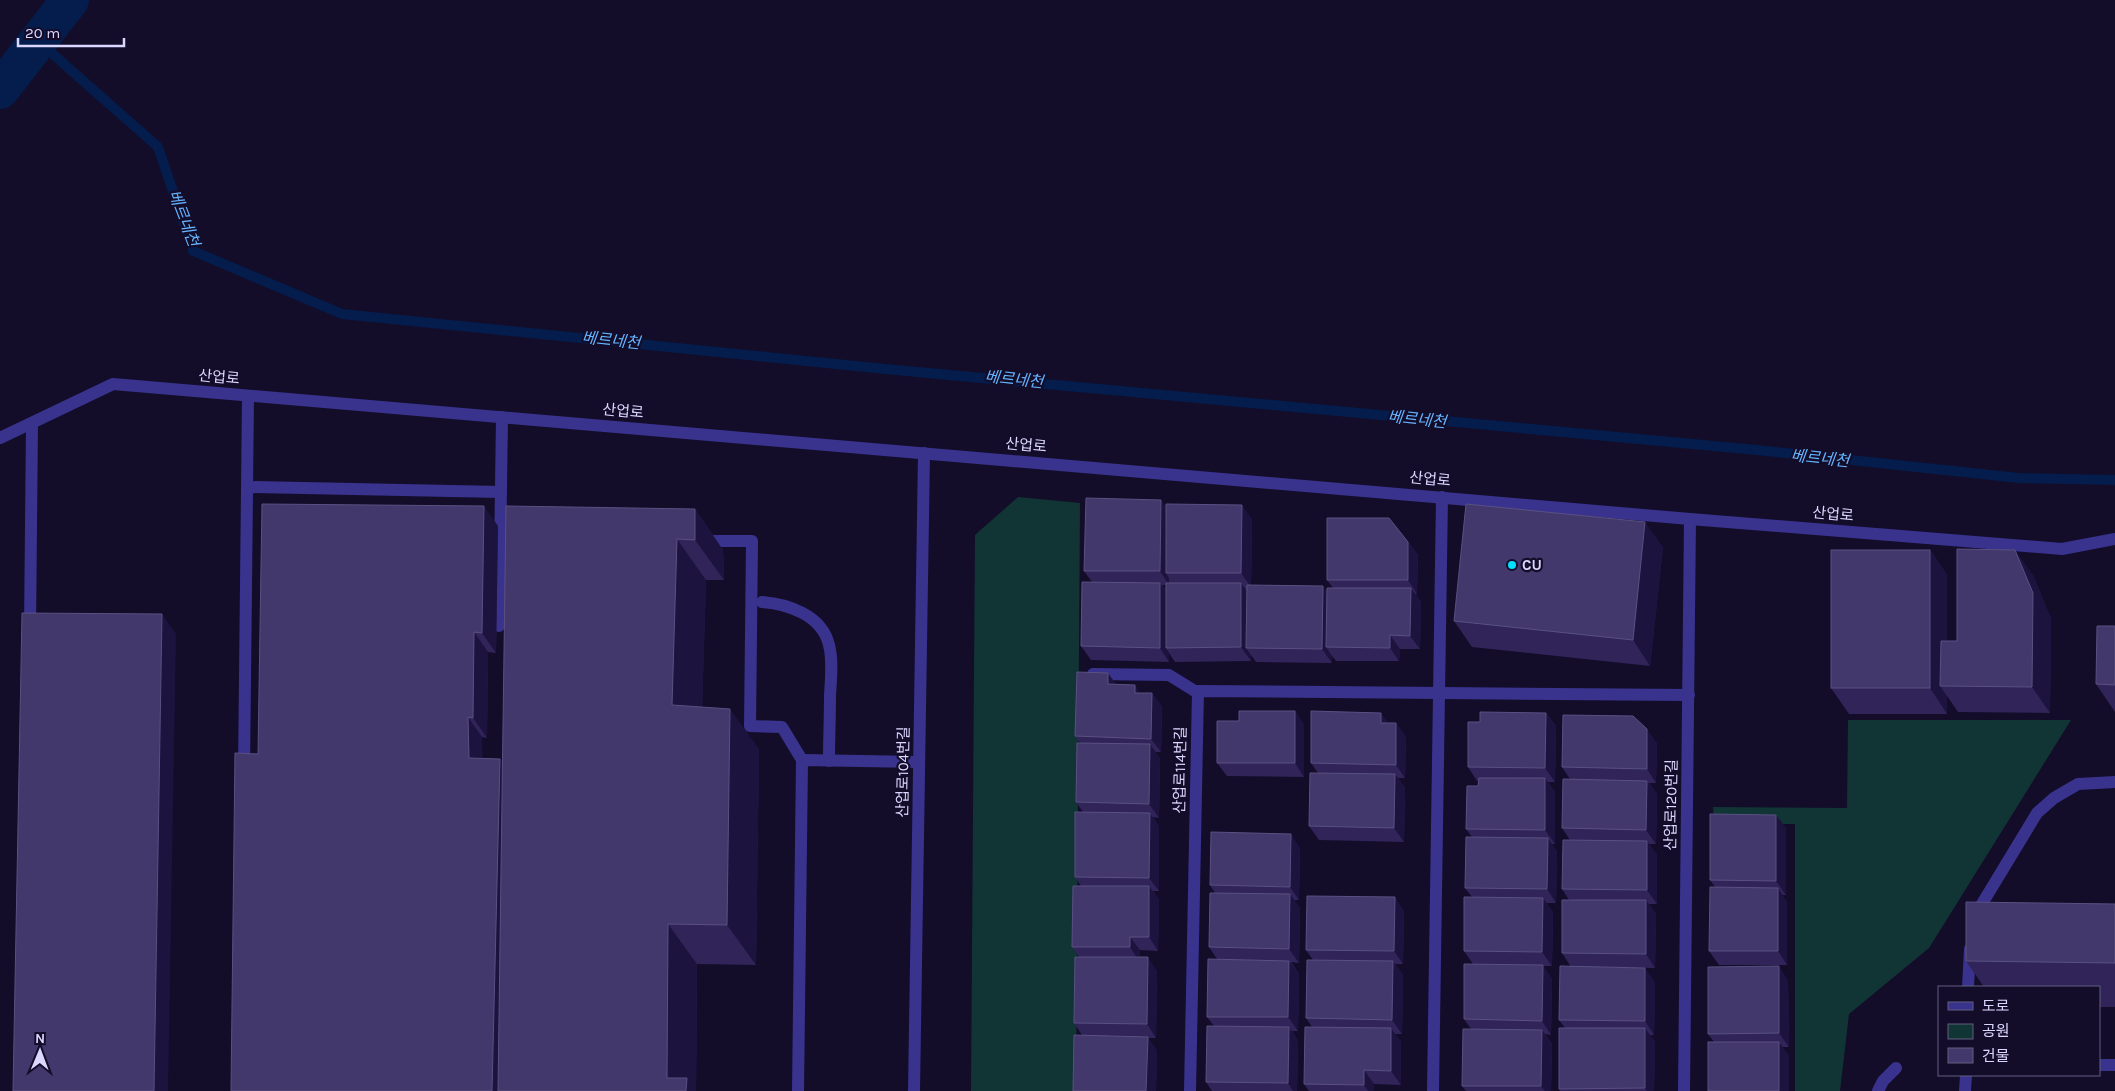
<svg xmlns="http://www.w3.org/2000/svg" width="2115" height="1091" font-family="Karla,'Noto Sans KR',sans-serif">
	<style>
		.green { fill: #103534 }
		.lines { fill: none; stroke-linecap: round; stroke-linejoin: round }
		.stream { stroke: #041d4c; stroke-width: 10 }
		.canal { stroke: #041d4c; stroke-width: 38 }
		.service { stroke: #39338e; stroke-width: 12 }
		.minor { stroke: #39338e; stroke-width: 12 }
		.wall { fill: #302459; fill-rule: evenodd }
		.shaded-wall { fill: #1d133f }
		.building { fill: #42386b; stroke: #5a5182 }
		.poi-dot { fill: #03e1ff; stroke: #130d2a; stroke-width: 2 }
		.labels { text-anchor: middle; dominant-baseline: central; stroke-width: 4.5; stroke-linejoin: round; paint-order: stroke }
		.street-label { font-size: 15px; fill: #dcd7ff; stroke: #130d2a }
		.poi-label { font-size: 15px; font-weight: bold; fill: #dcd7ff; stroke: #130d2a; text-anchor: start }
		.water-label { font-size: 16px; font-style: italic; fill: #65b4ff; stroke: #130d2a }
	</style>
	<rect width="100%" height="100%" fill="#130d2a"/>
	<g class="green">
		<polygon points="1018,497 1080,503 1076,1091 971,1091 975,535"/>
		<polygon points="1848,720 2071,720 1929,948 1849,1014 1840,1091 1795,1091 1795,824 1714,824 1713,807 1847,808"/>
	</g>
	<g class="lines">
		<polyline class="stream" points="38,41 158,147 193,251 342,314 885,369 1757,450 2019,478 2115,480"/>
		<polyline class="canal" points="0,90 70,0"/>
		<g class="service">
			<polyline points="248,487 501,492"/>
			<polyline points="700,541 752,541 750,726 782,727 802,760"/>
			<path d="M 762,602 C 788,604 822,615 829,645 C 833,660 831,679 830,695 C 830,717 829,739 829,761"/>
			<polyline points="499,626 502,417"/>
			<polyline points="30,630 32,423"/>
			<polyline points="1093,674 1169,675 1198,693"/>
			<polyline points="244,771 248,396"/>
			<polyline points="1974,917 2037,813 2054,798 2078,784 2115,782"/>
			<polyline points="1968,987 1970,949"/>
			<polyline points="2099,1065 2115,1065"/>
			<polyline points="798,1091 802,760 919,762"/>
			<polyline points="1878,1091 1883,1081 1896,1068"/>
			<polyline points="1965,1091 1966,1075"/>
		</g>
		<g class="minor">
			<polyline points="0,438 113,384 1690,519 2062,549 2115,539"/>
			<polyline points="914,1091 924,453"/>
			<polyline points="1190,1091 1198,691 1689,695"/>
			<polyline points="1433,1091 1442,497"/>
			<polyline points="1684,1091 1690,519"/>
		</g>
	</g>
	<g class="wall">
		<path d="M 1161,500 L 1166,508 L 1252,519 L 1251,585 L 1327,591 L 1333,588 L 1327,580 L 1408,542 L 1418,555 L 1417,594 L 1415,594 L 1421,602 L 1420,649 L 1400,649 L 1399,661 L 1336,661 L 1332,656 L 1332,663 L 1256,662 L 1251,655 L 1251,661 L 1175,662 L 1169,653 L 1169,662 L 1091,660 L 1081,646 L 1092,582 L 1084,571 ZM 1162,585 L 1166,585 L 1166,590 Z"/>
		<polygon points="695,509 723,550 724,580 706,580 702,707 759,749 756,965 697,964 696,1091 258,754 498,526 496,653 488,652 487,738 482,737 482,758 500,759 503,763"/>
		<polygon points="1663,547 1650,666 1472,647 1454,621"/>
		<polygon points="1930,550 1947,575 1947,641 1957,641 2033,575 2051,619 2050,713 1958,712 1947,696 1947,714 1849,714 1831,688"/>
		<polygon points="2115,626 2115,712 2096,684"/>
		<polygon points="1116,684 1140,693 1152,693 1162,707 1161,752 1155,752 1160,758 1159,818 1153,817 1159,827 1159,891 1153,891 1159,900 1158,951 1140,950 1139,957 1157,971 1156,1038 1148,1038 1157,1051 1156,1091 1073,1091 1082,1035 1074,1023 1079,957 1072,947 1081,886 1075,877 1083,812 1076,802 1080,743 1075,736"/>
		<polygon points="1295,711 1304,725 1304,777 1227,776 1217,763 1239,721"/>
		<polygon points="1546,713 1556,726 1555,782 1548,782 1555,792 1555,844 1552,844 1557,852 1556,903 1546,903 1553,912 1552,966 1543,966 1552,979 1551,1035 1545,1034 1552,1044 1551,1091 1466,1091 1462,1086 1471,1029 1464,1019 1473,964 1464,951 1472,897 1465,888 1472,837 1466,829 1478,786 1479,781 1477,781 1468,767 1480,722"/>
		<polygon points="1389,723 1396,723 1406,737 1405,778 1398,778 1405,788 1404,842 1319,840 1309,826 1318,773 1311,763"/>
		<polygon points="1657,743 1656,783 1649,783 1657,794 1656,844 1649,844 1657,855 1657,904 1649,904 1656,914 1655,968 1597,967 1655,982 1654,1035 1650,1035 1655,1042 1654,1091 1560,1091 1559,1089 1565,1028 1559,1020 1571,967 1562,953 1569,900 1562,889 1570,840 1562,828 1570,779 1562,767"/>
		<polygon points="1786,828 1786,895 1782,895 1787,902 1787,965 1719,965 1709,951 1715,887 1710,880"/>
		<polygon points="1300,848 1299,900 1294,900 1300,908 1299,963 1291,962 1299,974 1298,1031 1292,1031 1298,1041 1297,1091 1212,1091 1206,1082 1214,1026 1207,1017 1217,959 1209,947 1215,893 1210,885"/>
		<polygon points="2115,904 2115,1007 2099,1007 2099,987 1984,987 1966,961"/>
		<polygon points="1404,911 1403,964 1395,964 1403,975 1402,1034 1395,1034 1401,1042 1401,1085 1374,1084 1374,1091 1309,1091 1304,1084 1312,1027 1306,1018 1313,960 1306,950"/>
		<polygon points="1788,980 1789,1047 1782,1047 1789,1056 1714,1042 1708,1034"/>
	</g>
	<g class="shaded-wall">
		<polygon points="1161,500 1171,514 1166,573 1169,578 1169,585 1160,571"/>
		<polygon points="1242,505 1252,519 1251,587 1241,573"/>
		<polygon points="484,506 498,526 496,653 482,633"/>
		<polygon points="695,509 723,550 724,580 695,540"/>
		<polygon points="1645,522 1663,547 1650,666 1633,640"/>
		<polygon points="677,539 706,580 701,746 672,705"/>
		<polygon points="1408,542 1418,555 1417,594 1408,580"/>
		<polygon points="1930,550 1947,575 1947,686 1940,686 1947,696 1947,714 1930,688"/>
		<polygon points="2015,550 2033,575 2051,619 2050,713 2032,687"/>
		<polygon points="1160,583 1170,596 1166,648 1169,653 1169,662 1160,648"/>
		<polygon points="1241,583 1251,597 1246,648 1251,655 1251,661 1241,647"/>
		<polygon points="1323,586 1333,600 1326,647 1332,656 1332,663 1322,649"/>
		<polygon points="1411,588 1421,602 1420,649 1410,636"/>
		<polygon points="162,614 176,634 168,1091 154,1091"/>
		<polygon points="474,632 488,652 487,738 473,718"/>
		<polygon points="1390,635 1400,649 1399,661 1390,648"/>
		<polygon points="1108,673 1118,687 1108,684"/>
		<polygon points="1135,685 1144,699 1135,693"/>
		<polygon points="1152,693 1162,707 1161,752 1151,739"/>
		<polygon points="730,709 759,749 756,965 727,925"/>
		<polygon points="1295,711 1304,725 1304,777 1295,763"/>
		<polygon points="1381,713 1391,726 1381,723"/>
		<polygon points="1546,713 1556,726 1555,782 1545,768"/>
		<polygon points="468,717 482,737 483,778 469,758"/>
		<polygon points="1396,723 1406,737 1405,778 1396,765"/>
		<polygon points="1647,729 1657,743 1656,783 1647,769"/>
		<polygon points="1150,744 1160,758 1159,818 1149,804"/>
		<polygon points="500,759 514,779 507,1091 492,1091"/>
		<polygon points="1395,774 1405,788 1404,842 1394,828"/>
		<polygon points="1545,778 1555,792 1555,844 1545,830"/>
		<polygon points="1647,781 1657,794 1656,844 1646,830"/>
		<polygon points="1150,813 1159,827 1159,891 1149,878"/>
		<polygon points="1776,815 1786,828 1786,895 1776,881"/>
		<polygon points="1291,834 1300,848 1299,900 1290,887"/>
		<polygon points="1548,838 1557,852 1556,903 1547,889"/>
		<polygon points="1647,841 1657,855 1657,904 1647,890"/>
		<polygon points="1149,886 1159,900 1158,951 1149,937"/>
		<polygon points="1778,888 1787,902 1787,965 1778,951"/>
		<polygon points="1290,894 1300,908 1299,963 1289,949"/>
		<polygon points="1395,897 1404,911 1403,964 1394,951"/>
		<polygon points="1543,898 1553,912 1552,966 1542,952"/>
		<polygon points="1646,900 1656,914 1655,968 1646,954"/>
		<polygon points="668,924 697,964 696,1091 676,1091 667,1078"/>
		<polygon points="1130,937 1140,950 1139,961 1130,947"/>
		<polygon points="1148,957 1157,971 1156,1038 1147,1024"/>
		<polygon points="1289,961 1299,974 1298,1031 1288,1017"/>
		<polygon points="1393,961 1403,975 1402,1034 1392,1020"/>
		<polygon points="1543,965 1552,979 1551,1035 1542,1021"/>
		<polygon points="1779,966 1788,980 1789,1047 1779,1033"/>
		<polygon points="1645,968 1655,982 1654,1035 1645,1021"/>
		<polygon points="1289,1027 1298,1041 1297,1091 1293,1091 1288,1083"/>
		<polygon points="1391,1028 1401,1042 1401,1085 1391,1071"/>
		<polygon points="1645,1028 1655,1042 1654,1091 1647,1091 1645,1088"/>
		<polygon points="1542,1030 1552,1044 1551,1091 1545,1091 1541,1086"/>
		<polygon points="1148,1037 1157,1051 1156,1091 1146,1091"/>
		<polygon points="1779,1042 1789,1056 1789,1091 1779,1091"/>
		<polygon points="1364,1070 1374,1084 1374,1091 1368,1091 1364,1085"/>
	</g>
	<g class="building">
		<polygon points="1086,498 1161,500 1160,571 1084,571"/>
		<polygon points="262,504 484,506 482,633 474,632 473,718 468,717 469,758 500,759 492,1091 231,1091 235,753 258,754"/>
		<polygon points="1166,504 1242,505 1241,573 1166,573"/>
		<polygon points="1466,504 1645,522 1633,640 1454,621"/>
		<polygon points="506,506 695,509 695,540 677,539 672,705 730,709 727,925 668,924 667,1078 687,1078 686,1091 498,1091"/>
		<polygon points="1327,518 1389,518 1408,542 1408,580 1327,580"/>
		<polygon points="1957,549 2015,550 2033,593 2032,687 1940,686 1941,641 1957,641"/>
		<rect x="1831" y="550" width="99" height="138"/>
		<polygon points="1082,582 1160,583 1160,648 1081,646"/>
		<polygon points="1166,583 1241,583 1241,647 1166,648"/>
		<polygon points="1247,585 1323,586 1322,649 1246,648"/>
		<polygon points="1327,588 1411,588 1410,636 1390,635 1390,648 1326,647"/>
		<polygon points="22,613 162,614 154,1091 13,1091"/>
		<polygon points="2097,626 2115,626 2115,685 2096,684"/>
		<polygon points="1077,672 1108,673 1108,684 1135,685 1135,693 1152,693 1151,739 1075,736"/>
		<polygon points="1239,711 1295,711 1295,763 1217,763 1217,721 1239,721"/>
		<polygon points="1311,711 1381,713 1381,723 1396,723 1396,765 1311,763"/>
		<polygon points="1480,712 1546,713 1545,768 1468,767 1468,722 1480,722"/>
		<polygon points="1563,715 1633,716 1647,729 1647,769 1562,767"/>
		<polygon points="1077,743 1150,744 1149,804 1076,802"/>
		<polygon points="1310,773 1395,774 1394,828 1309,826"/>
		<polygon points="1479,778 1545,778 1545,830 1466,829 1467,786 1478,786"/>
		<polygon points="1563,779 1647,781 1646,830 1562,828"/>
		<polygon points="1075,812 1150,813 1149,878 1075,877"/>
		<polygon points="1710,814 1776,815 1776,881 1710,880"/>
		<polygon points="1211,832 1291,834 1290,887 1210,885"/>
		<polygon points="1466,837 1548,838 1547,889 1465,888"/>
		<polygon points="1563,840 1647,841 1647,890 1562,889"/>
		<polygon points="1073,886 1149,886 1149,937 1130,937 1130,947 1072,947"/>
		<polygon points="1710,887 1778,888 1778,951 1709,951"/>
		<polygon points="1210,893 1290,894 1289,949 1209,947"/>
		<polygon points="1307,896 1395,897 1394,951 1306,950"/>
		<polygon points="1464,897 1543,898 1542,952 1464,951"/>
		<polygon points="1562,900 1646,900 1646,954 1562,953"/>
		<polygon points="1966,902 2115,904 2115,963 1966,961"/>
		<polygon points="1075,957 1148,957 1147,1024 1074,1023"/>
		<polygon points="1208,959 1289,961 1288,1017 1207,1017"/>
		<polygon points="1307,960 1393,961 1392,1020 1306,1018"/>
		<polygon points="1464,964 1543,965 1542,1021 1464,1019"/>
		<polygon points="1560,966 1645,968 1645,1021 1559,1020"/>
		<polygon points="1779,966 1779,1033 1708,1034 1708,967"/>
		<polygon points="1207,1026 1289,1027 1288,1083 1206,1082"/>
		<polygon points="1305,1027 1391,1028 1391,1071 1364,1070 1364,1085 1304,1084"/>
		<polygon points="1559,1028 1645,1028 1645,1088 1559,1089"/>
		<polygon points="1463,1029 1542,1030 1541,1086 1462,1086"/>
		<polygon points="1074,1035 1148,1037 1146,1091 1073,1091"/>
		<rect x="1708" y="1042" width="71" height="49"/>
	</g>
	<circle class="poi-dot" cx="1512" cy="565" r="5"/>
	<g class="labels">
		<g class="street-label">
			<text transform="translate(219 377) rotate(5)">산업로</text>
			<text transform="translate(623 411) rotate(5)">산업로</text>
			<text transform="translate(1026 445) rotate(5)">산업로</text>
			<text transform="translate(1430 479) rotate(5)">산업로</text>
			<text transform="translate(1833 514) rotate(5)">산업로</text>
			<text transform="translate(1180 770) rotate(-89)">산업로114번길</text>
			<text transform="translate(903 772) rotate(-89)">산업로104번길</text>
			<text transform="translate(1671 805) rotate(-89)">산업로120번길</text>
		</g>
		<g class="poi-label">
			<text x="1522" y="565">CU</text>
		</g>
		<g class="water-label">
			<text transform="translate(184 218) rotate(69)">베르네천</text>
			<text transform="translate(611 340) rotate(6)">베르네천</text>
			<text transform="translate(1014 379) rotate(6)">베르네천</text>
			<text transform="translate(1417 419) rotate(6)">베르네천</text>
			<text transform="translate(1820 458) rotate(6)">베르네천</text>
		</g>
	</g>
	<rect x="1938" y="986" width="162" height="90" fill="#130d2a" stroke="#635e7f"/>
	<rect x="1948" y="1002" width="25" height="8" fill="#39338e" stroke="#635e7f"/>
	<text x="1982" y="1011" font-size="15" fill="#dcd7ff">도로</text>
	<rect x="1948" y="1024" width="25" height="15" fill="#103534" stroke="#635e7f"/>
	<text x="1982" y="1036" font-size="15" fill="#dcd7ff">공원</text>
	<rect x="1948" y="1048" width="25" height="15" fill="#42386b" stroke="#635e7f"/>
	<text x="1982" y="1061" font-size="15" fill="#dcd7ff">건물</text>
	<g transform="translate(40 1051) rotate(1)" stroke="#130d2a" stroke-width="4" paint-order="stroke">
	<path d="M0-4L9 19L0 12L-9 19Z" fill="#dcd7ff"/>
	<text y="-8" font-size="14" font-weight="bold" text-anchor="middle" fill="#dcd7ff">N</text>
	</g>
	<path d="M18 38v8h106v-8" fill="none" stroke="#dcd7ff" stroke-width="2.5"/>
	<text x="25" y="38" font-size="15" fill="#dcd7ff" stroke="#130d2a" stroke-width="4" paint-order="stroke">20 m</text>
</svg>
